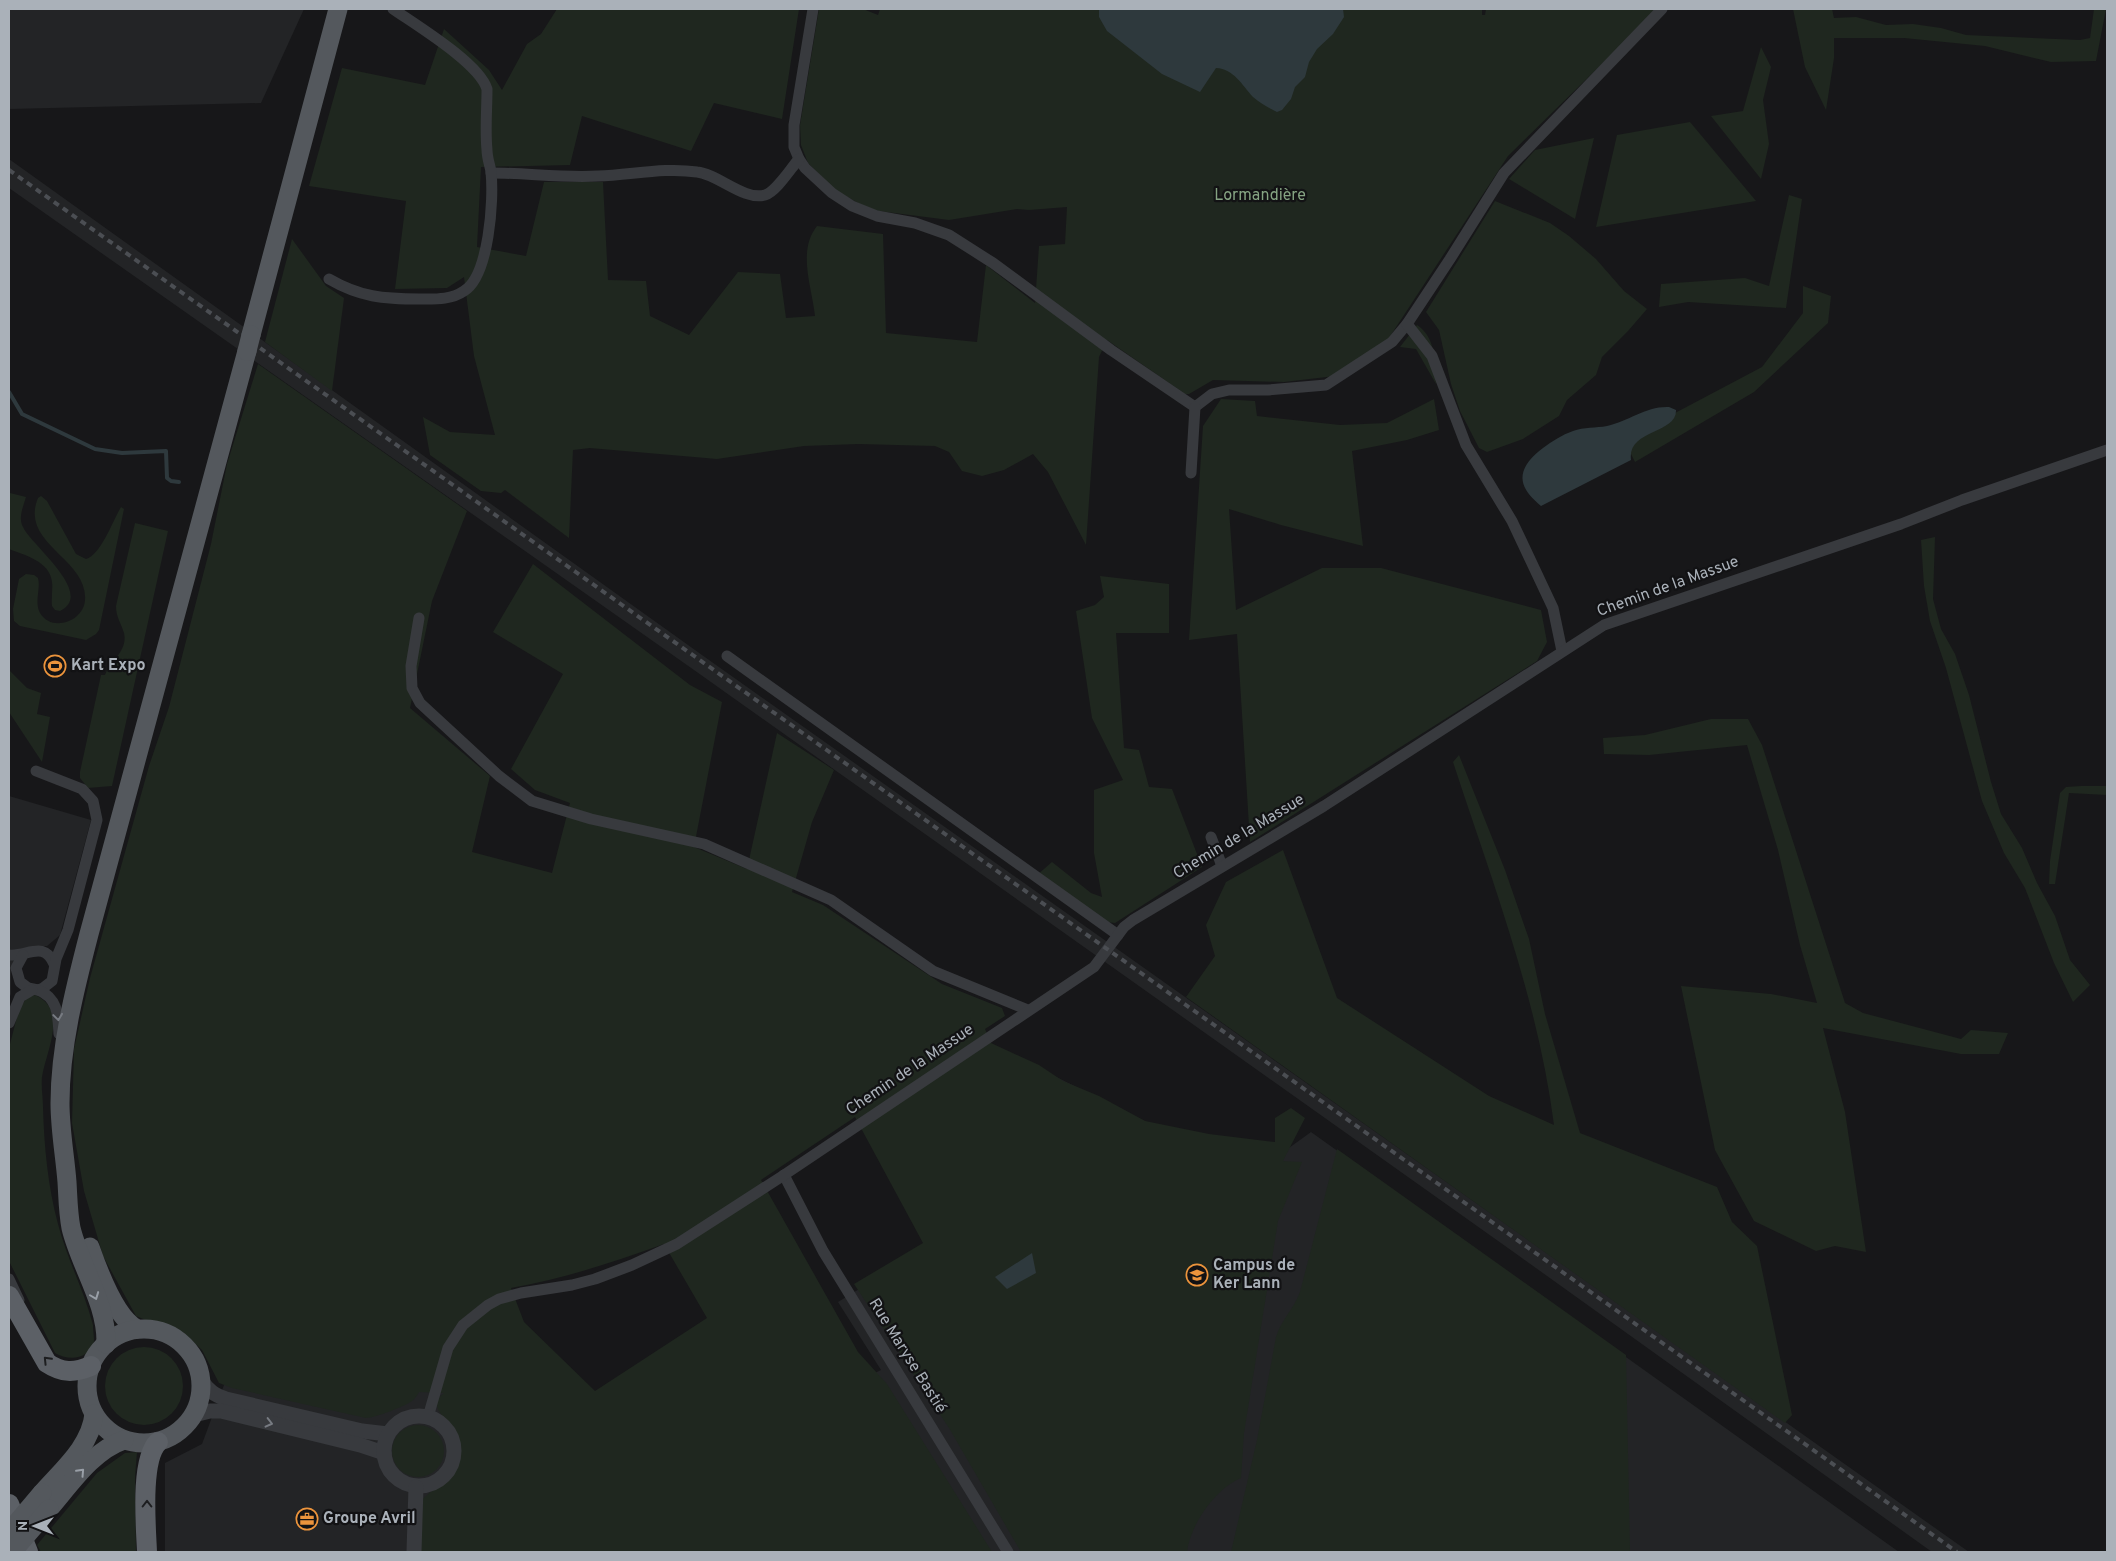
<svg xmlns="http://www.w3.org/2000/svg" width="2116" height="1561" font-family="Overpass,sans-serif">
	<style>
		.built { fill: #232426 }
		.green { fill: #1f271f; fill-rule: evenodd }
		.water { fill: #2e393d }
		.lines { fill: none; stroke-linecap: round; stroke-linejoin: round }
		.stream { stroke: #2e393d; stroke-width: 4 }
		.minor { stroke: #383a3e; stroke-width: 11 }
		.tertiary { stroke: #383a3e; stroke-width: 15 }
		.primary { stroke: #54585d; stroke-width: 19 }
		.trunk { stroke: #5c6066; stroke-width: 20 }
		.rail { stroke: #4b4e53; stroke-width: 4; stroke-dasharray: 6 5; stroke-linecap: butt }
		.primary-bridge { stroke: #54585d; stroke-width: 19 }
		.oneway { stroke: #777b82 }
		.oneway2 { stroke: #999fa7 }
		.oneway3 { stroke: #1d1e20 }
		.labels { text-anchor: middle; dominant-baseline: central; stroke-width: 4.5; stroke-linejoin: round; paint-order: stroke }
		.park-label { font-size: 16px; fill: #85a382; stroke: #121214 }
		.street-label { font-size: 16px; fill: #aab1b9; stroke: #121214 }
		.poi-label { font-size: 16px; font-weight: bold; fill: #aab1b9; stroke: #121214; text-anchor: start }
	</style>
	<rect width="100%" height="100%" fill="#171719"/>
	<g class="built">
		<polygon points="9,9 304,9 261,103 9,109"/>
		<polygon points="9,159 702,655 1969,1552 1932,1552 1515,1253 694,670 9,188"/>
		<polygon points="9,796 91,820 60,935 47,946 35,947 11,970 11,994 9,999"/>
		<polygon points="994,1046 1175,1136 1282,1153 1311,1132 1899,1552 165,1552 165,1463 202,1444 230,1369 418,1349 666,1477 881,1370 838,1302 928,1247"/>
	</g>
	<g class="green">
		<path d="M 557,9 L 799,9 L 782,119 L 714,103 L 691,151 L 582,116 L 570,165 L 481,167 L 477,247 L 526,256 L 544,182 L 603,182 L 608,280 L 646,281 L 650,316 L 689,335 L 738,272 L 780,274 L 786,318 L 815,316 C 812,287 797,251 817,226 L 883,234 L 886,333 L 977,342 L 986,265 L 1035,303 L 1039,246 L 1065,244 L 1067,207 L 1029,210 L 1017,209 L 949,220 L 871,210 L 836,191 L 808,163 L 801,145 L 800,125 L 819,9 L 863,9 L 878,15 L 880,9 L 1482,9 L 1482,15 L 1485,15 L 1486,9 L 1658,9 L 1508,156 L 1387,341 L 1335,376 L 1284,382 L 1213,380 L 1189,394 L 1185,394 L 1107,340 L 1099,357 L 1086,545 L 1048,472 L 1033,454 L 1004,470 L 982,476 L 962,471 L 949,452 L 935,446 L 858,444 L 804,446 L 717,459 L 590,448 L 573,450 L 569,538 L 505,490 L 501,493 L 481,491 L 430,455 L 423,417 L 450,432 L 495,435 L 474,356 L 464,277 L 447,288 L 395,289 L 406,201 L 309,186 L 342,68 L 425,85 L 444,29 L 489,70 L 502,90 L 527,44 L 541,34 Z"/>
		<polygon points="1793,9 1832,9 1834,18 1856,17 1886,25 1913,24 1941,28 1966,35 2080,40 2090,38 2094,9 2106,9 2096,61 2051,62 1985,46 1904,38 1834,38 1834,58 1826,110 1805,67"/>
		<polygon points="1761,47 1771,67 1763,100 1769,144 1761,179 1711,116 1743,111"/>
		<polygon points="1690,122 1756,201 1596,227 1617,135"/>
		<polygon points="1594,138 1575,219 1509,179 1535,150"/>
		<polygon points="1789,195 1802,199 1786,308 1688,302 1659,307 1661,284 1745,278 1769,286"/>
		<polygon points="1495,201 1550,223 1569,236 1596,259 1624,291 1647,309 1628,331 1602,357 1596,375 1567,400 1559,416 1523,439 1487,452 1479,448 1460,411 1451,384 1439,330 1426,312"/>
		<polygon points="292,239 326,286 344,298 332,391 265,342"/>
		<polygon points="1803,286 1831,296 1828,323 1754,392 1635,462 1624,440 1762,367 1803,313"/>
		<path d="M 1417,325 C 1437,338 1434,363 1436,384 L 1416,349 L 1400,347 Z"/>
		<path d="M 258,364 L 467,511 L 432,601 L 410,708 L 490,776 L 472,852 L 552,873 L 570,803 L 535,790 L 511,769 L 563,674 L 493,632 L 533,564 L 690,685 L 722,702 L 694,847 L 747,869 L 777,733 L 834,770 L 812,822 L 792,892 L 823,905 L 942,984 L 1002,1008 L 1005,1016 L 985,1029 L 991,1043 L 1039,1065 L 1063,1081 L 1099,1096 L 1145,1121 L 1209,1134 L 1275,1142 L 1275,1118 L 1291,1108 L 1305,1118 L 1283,1161 L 1302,1162 L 1278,1221 L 1244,1433 L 1241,1478 C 1216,1488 1190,1525 1187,1552 L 1021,1552 L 949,1428 L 854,1284 L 923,1243 L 855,1117 L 761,1180 L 858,1352 L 887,1384 L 992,1552 L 420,1552 L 422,1500 C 433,1488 452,1480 456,1463 C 458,1452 458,1439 452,1428 C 445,1416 427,1406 444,1393 L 419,1392 C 417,1395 415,1399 412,1401 C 405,1406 375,1418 366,1418 L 232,1388 L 219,1383 L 202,1350 L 184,1333 L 168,1324 L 148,1321 L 136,1316 L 103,1256 L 84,1191 L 72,1123 L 74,1049 L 90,978 L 149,766 L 169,707 L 211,544 L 227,464 ZM 664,1244 L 707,1318 L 595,1391 L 524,1322 L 511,1288 C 564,1279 613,1262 664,1244 Z"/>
		<polygon points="1221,399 1255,401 1257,416 1340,425 1387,423 1434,399 1439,430 1407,440 1352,451 1363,546 1281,525 1229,509 1236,610 1322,568 1381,568 1541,610 1547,642 1537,661 1250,842 1237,634 1189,640 1203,426"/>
		<path d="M 10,493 L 26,497 C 23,507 18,518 23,527 C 30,544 96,594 60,611 L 55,610 L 52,606 C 51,598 53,590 52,582 C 50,561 24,555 9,549 Z"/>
		<path d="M 41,496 L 47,501 L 76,554 L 86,559 C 101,555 113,520 121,507 L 124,509 L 99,630 L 96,634 L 86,640 L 20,626 L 14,621 L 13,609 L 19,579 L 26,574 L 34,575 L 38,578 C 41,589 34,602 40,613 C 52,633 84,621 85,600 C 88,558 19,544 38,498 Z"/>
		<path d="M 135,523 L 168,531 L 112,786 L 88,788 L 80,778 L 80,772 L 101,675 L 105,675 C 111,660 128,651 124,633 C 121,623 116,617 116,606 Z"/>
		<polygon points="1935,537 1933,599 1941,629 1955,654 1969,695 1991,782 2001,814 2022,848 2037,883 2055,916 2070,960 2090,985 2073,1002 2054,963 2025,888 2004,853 1982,801 1946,668 1930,621 1924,586 1921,540"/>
		<polygon points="1100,576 1169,584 1169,633 1116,633 1124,748 1139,750 1149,787 1172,789 1202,867 1115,923 1098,921 1036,876 1052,862 1091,893 1102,897 1094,853 1094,790 1123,780 1092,718 1076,611 1095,605 1104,597"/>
		<polygon points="9,670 27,688 41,693 37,714 50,717 42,762 9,712"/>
		<polygon points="1711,719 1748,719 1762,745 1845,1003 1863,1013 1961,1039 1971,1030 2008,1033 1999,1054 1961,1054 1823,1028 1845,1112 1866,1252 1835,1246 1816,1251 1754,1221 1715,1150 1681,986 1771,994 1817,1003 1800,945 1778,850 1747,745 1649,755 1604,754 1603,738 1645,735"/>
		<path d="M 1459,755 L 1505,870 L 1529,939 L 1545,1014 L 1580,1133 L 1717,1187 L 1732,1222 L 1757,1246 L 1792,1415 L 1785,1423 L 1186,997 L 1215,956 L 1206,925 L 1226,882 L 1283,850 L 1337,998 L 1489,1096 L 1554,1125 C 1538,1000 1492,881 1453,762 Z"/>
		<polygon points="2081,786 2107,786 2107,795 2069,793 2055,884 2049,884 2050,861 2060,793 2066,787"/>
		<path d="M 35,995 C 69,1010 46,1051 42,1077 C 41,1087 43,1098 43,1107 C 44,1146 48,1187 58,1224 C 67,1259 84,1290 93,1325 C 93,1330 94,1336 94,1341 C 90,1360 68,1361 55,1353 L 9,1261 L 9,1048 L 19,1009 L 28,996 Z"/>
		<path d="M 1337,1149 L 1626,1355 L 1630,1552 L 1231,1552 L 1257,1440 L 1276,1337 C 1281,1320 1294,1309 1300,1292 Z"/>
		<circle cx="144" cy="1386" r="39"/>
		<circle cx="418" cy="1451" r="26"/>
		<polygon points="137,1452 135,1477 136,1552 41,1552 37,1545 97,1473 125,1453"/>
	</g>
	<g class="water">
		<path d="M 1099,9 L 1343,9 L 1344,17 L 1333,34 L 1317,49 L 1309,62 L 1305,77 L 1295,87 L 1291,99 L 1282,110 L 1277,112 C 1269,108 1260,103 1253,97 C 1242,85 1234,69 1216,68 L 1200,92 L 1162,74 L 1107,31 L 1099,17 Z"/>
		<path d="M 1669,407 L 1676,410 C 1677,434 1627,429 1631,460 L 1541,506 C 1515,485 1517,468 1543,448 C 1552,441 1562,435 1573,431 C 1584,427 1596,428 1607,426 C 1629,421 1646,406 1669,407 Z"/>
		<polygon points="1032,1253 1036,1273 1007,1289 995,1277"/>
	</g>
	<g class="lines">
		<polyline class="stream" points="9,392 22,414 95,449 122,453 166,451 167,478 171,481 179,482"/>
		<g class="minor">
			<polyline points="813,9 794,125 794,147 799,159 805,168 832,193 852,206 877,216 915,223 949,235 993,263 1111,350 1195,407 1212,394 1229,390 1268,390 1326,385 1392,342 1407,324 1450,259 1504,173 1662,9"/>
			<path d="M 491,173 C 527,173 562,178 598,176 C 631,175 665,167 697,172 C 718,174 744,201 765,195 C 776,192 791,168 799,159"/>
			<path d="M 329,279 C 360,297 383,299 420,299 C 435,299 451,300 464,291 C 489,276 494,200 491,172 C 490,165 487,158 487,150 C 485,130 487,109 487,89 C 479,63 416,25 393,9"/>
			<polyline points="1407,324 1432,356 1466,445 1512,521 1553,608 1562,651"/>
			<polyline points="1191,473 1195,407"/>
			<polyline points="419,618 411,666 412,688 420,703 499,776 532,801 591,819 704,844 831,900 933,971 1028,1010"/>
			<polyline points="727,656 1118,935"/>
			<polyline points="1211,837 1222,866"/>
			<path d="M 9,955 C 27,957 44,940 54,964"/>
			<polyline points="23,955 16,968 20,982 28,988 38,990 43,988 52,981 56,959 68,930 97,820 93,801 82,789 36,771"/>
			<path d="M 38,990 C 58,998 58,1015 59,1034"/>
			<polyline points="9,1023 20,997 32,990"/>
			<polyline points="784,1175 823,1251 1008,1552"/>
			<polyline points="9,1279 19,1300"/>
			<polyline points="428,1417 448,1348 463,1325 488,1305 499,1299 521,1293 572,1285 595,1279 632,1265 677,1244 784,1175 1094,967 1124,927 1133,920 1324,806 1604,625 1901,524 1962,500 2107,450"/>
		</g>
		<g class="tertiary">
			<path d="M 202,1381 C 208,1391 215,1395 226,1399 L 362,1431 L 388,1434"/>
			<polyline points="194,1415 210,1411 221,1411 360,1445 384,1453"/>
			<circle cx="419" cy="1451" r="35"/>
			<polyline points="414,1552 416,1487"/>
		</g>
		<g class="primary">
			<polyline points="251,335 338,9"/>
			<path d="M 90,1247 C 98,1270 115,1317 137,1329"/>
			<circle cx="144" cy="1386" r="57"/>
			<path d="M 106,1344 C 107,1303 80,1266 71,1228 C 68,1212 68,1198 67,1182 C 65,1156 60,1130 60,1103 C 60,1047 75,988 89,934 L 247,351"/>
			<path d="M 42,1493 C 62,1470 91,1446 94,1414"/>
			<path d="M 49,1509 C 70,1485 92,1451 124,1440"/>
		</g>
		<g class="trunk">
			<path d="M 9,1296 L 47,1363 C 62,1373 74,1373 91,1366"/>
			<polyline points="9,1504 28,1552"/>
			<path d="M 147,1552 C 146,1527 140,1460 158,1442"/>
		</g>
		<polyline class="rail" points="9,170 1957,1552"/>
		<g class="primary-bridge">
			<polyline points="247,351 251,335"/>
			<polyline points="9,1532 42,1493"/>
			<polyline points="12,1552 49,1509"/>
		</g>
	</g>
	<defs><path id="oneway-chevron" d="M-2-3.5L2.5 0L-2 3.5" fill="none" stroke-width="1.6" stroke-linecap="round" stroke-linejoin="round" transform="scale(1.25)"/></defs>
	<g class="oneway">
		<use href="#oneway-chevron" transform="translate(58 1017) rotate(82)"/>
		<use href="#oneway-chevron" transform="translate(269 1423) rotate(14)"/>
	</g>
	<g class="oneway2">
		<use href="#oneway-chevron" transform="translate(95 1296) rotate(69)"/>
		<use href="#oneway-chevron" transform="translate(81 1472) rotate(-47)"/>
	</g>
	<g class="oneway3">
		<use href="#oneway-chevron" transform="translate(47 1360) rotate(-134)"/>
		<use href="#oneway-chevron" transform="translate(147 1504) rotate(-90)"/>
	</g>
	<defs>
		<g id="stadium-ring" transform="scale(1.125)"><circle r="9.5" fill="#121214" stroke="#ec943c" stroke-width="1.5"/><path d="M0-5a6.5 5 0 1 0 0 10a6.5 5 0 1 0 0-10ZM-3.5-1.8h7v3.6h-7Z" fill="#ec943c"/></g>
		<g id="university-ring" transform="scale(1.125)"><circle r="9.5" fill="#121214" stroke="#ec943c" stroke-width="1.5"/><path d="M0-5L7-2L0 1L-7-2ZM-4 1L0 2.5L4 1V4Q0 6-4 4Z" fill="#ec943c"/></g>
		<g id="office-ring" transform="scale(1.125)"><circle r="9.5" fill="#121214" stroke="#ec943c" stroke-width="1.5"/><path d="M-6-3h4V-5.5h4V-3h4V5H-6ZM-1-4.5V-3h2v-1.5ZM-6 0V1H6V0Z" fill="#ec943c"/></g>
	</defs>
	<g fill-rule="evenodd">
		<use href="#stadium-ring" x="55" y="666"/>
		<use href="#university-ring" x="1197" y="1275"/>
		<use href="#office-ring" x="307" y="1519"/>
	</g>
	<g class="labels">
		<g class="park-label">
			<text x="1260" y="196">Lormandière</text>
		</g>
		<g class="street-label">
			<text transform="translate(1668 587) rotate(-20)">Chemin de la Massue</text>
			<text transform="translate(1239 837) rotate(-31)">Chemin de la Massue</text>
			<text transform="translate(910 1070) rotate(-34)">Chemin de la Massue</text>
			<text transform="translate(907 1356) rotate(58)">Rue Maryse Bastié</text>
		</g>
		<g class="poi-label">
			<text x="71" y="666">Kart Expo</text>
			<text x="1213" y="1266">Campus de<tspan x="1213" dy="18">Ker Lann</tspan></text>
			<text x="323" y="1519">Groupe Avril</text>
		</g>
	</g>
	<rect width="2116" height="1561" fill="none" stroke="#aab1b9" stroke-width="20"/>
	<g transform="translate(35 1526) rotate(270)" stroke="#121214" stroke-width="4" paint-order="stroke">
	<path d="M0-4L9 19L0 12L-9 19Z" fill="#aab1b9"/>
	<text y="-8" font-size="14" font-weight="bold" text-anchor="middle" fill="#aab1b9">N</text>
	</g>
</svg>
